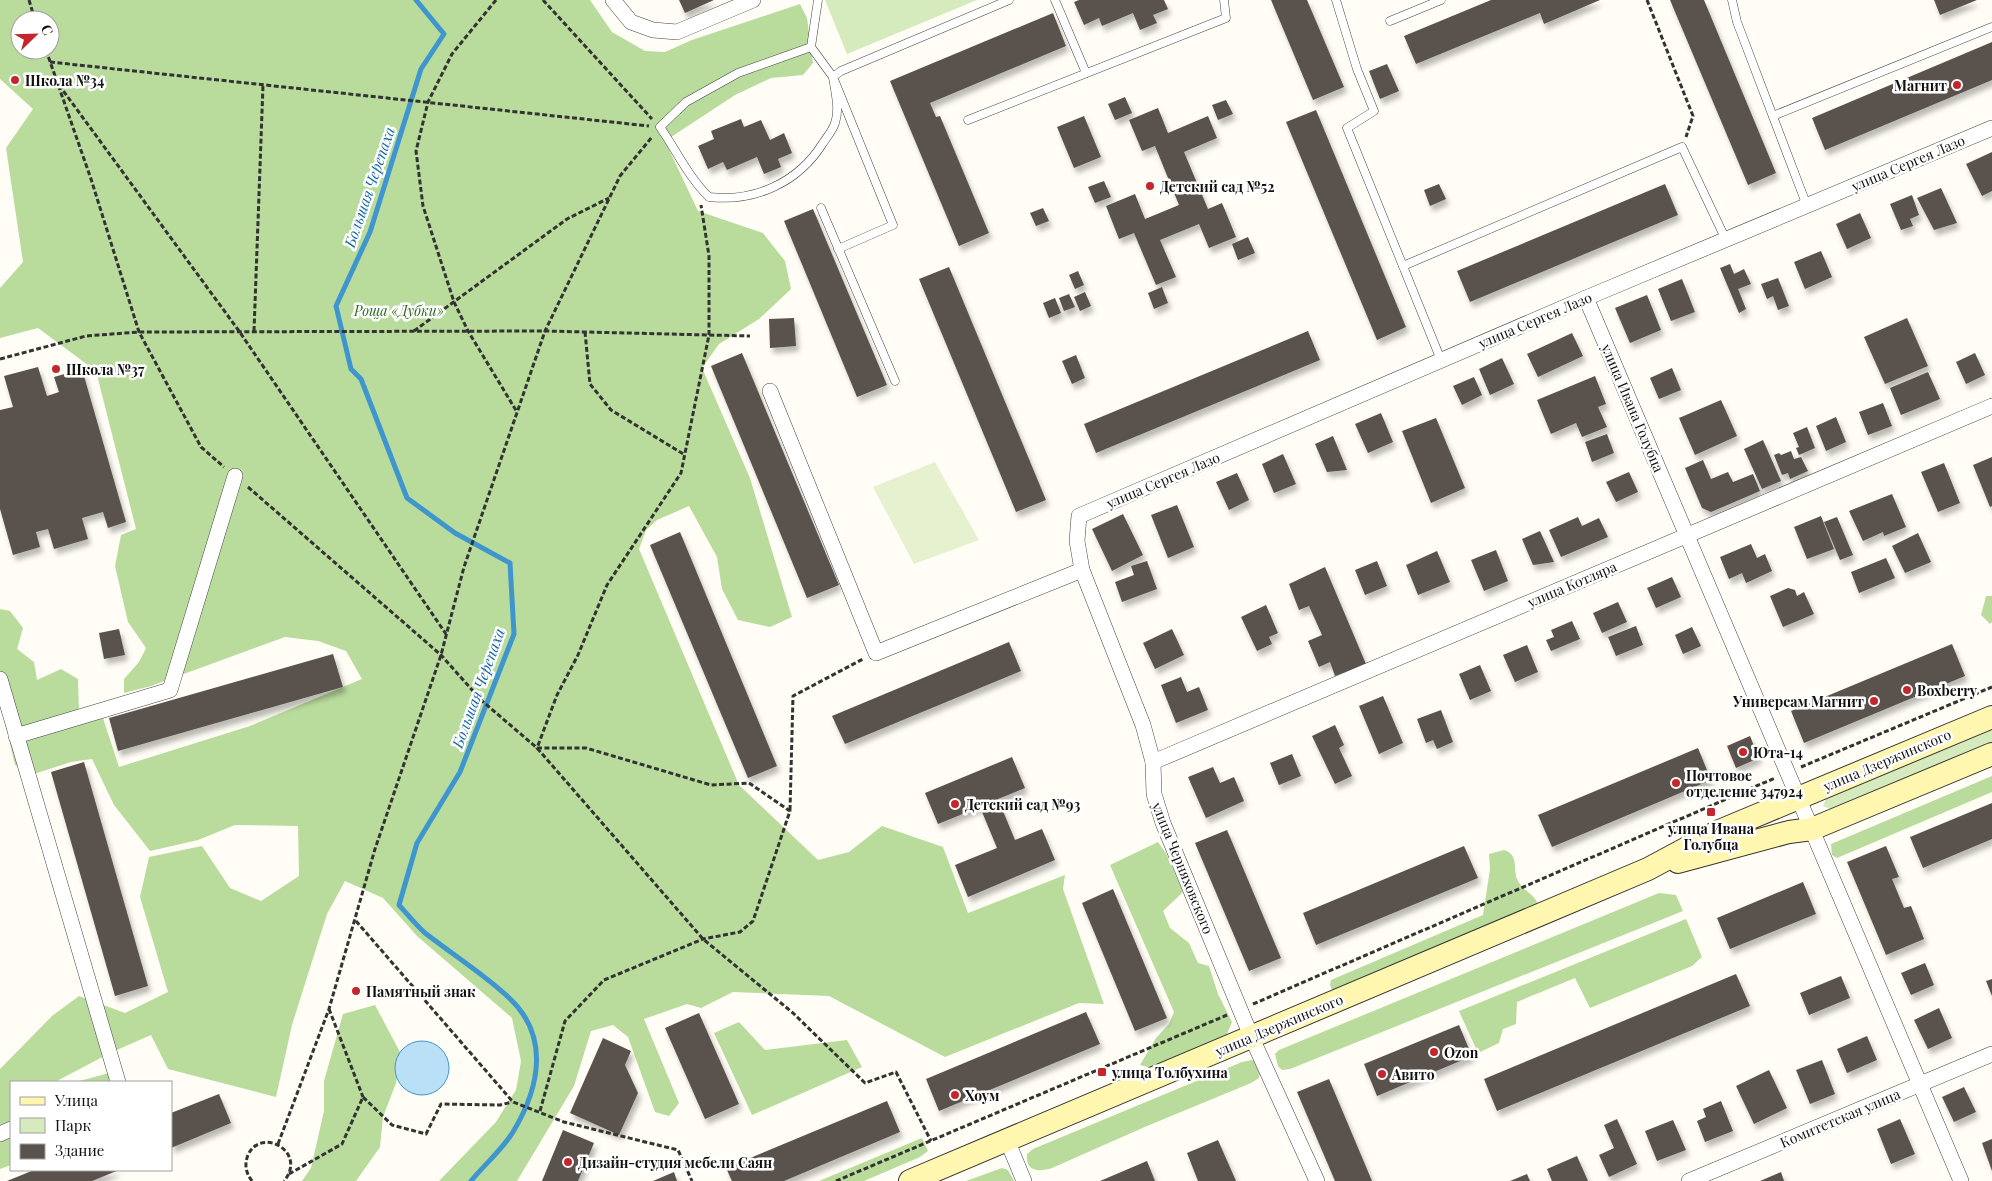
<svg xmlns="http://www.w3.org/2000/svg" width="1992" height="1181" font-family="'Playfair Display',serif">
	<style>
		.green { fill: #d5ebbd }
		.forest { fill: #b9dc9c; fill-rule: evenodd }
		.pitch { fill: #e6f2cf }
		.water { fill: #b9e0f7; stroke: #3f96cf }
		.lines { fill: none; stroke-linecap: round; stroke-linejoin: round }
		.stream { stroke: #3f96cf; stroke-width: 5 }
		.building { fill: #5a524d; filter: url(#shadow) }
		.lane-casing { stroke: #444; stroke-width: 9 }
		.street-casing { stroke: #444; stroke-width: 16 }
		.secondary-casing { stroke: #333; stroke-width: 24 }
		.path { stroke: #333; stroke-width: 3; stroke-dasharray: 5 2.5; stroke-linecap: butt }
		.lane { stroke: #fff; stroke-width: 8 }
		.street { stroke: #fff; stroke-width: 15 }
		.secondary { stroke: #fff6b0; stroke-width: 22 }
		.poi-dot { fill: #c4262e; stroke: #fff; stroke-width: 2 }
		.labels { text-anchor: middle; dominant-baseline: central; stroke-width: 5; stroke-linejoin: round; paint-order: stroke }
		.poi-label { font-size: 14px; font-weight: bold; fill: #111; stroke: #fff; text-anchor: start }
		.street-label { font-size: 14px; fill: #111; stroke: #fff }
		.park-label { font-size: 14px; font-style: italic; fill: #2f6b1f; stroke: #fff }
		.water-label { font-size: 15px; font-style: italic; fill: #1768a6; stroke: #fff }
	</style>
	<defs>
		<filter id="shadow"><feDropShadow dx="3" dy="5.5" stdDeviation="2.5" flood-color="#0004"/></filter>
	</defs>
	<rect width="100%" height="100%" fill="#fffdf5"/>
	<g class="green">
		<polygon points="825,0 977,0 847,54"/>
		<polygon points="1992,729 1992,742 1830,809 1823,806 1826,799"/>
	</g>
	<g class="forest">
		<path d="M 0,0 L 590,0 L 612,32 L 645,51 L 665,52 L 692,40 L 800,4 L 807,18 L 813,63 L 803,75 L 771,78 L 735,95 L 665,141 L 698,211 L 763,233 L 785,261 L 791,289 L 759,319 L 719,344 L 702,368 L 750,478 L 792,617 L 770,627 L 738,620 L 722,589 L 717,557 L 689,506 L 657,520 L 646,530 L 639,549 L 739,785 L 818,860 L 849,852 L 882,826 L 943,847 L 968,913 L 1065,875 L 1063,889 L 1104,1004 L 1079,1003 L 945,1057 L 829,996 L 733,992 L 701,1008 L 687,1004 L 644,1019 L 679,1103 L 669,1116 L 655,1112 L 628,1037 L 613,1025 L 591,1031 L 574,1086 L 517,1181 L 439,1181 L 496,1122 L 516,1090 L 521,1061 L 512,1018 L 417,936 L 383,898 L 345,881 L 327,914 L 292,1025 L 276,1097 L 168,1069 L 151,1035 L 110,1053 L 55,1082 L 11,1082 L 11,1165 L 0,1169 L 0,1069 L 52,1016 L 79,996 L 125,1013 L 168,992 L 140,897 L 149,857 L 202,846 L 230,888 L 261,901 L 299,876 L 298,826 L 235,825 L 198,840 L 150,851 L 114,805 L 92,759 L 71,762 L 34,774 L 15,765 L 0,702 L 0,609 L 10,611 L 23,628 L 17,649 L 34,662 L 37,680 L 61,669 L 78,679 L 79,710 L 102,715 L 119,767 L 250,726 L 362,679 L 346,651 L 318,641 L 285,637 L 151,686 L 124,693 L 124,679 L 139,662 L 146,648 L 128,622 L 115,566 L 121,535 L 136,529 L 96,371 L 38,328 L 0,338 L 0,288 L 23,262 L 6,148 L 33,109 L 0,79 ZM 20,20 L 50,20 L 50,50 L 20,50 Z"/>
		<polygon points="1986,596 1992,596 1992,622 1990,624 1981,615"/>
		<polygon points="1992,776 1992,792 1837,858 1832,855 1831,844"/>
		<polygon points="1158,842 1167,855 1183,892 1163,911 1170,928 1189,943 1198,963 1209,966 1218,994 1232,1022 1227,1034 1152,1068 1140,1065 1156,1038 1169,1024 1174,1012 1110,865"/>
		<path d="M 1504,850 C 1520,855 1512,870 1518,881 C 1523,891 1537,895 1538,906 L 1333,992 L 1330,985 L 1331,980 L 1483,915 L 1490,869 L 1489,854 Z"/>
		<polygon points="1659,893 1676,895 1683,911 1290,1069 1282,1070 1278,1066 1275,1054 1279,1050"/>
		<polygon points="1686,919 1702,957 1692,966 1590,1008 1575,978 1517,1002 1516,1024 1503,1029 1499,1043 1478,1053 1459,1011"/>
		<polygon points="375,1005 401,1054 396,1083 383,1117 380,1147 356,1181 302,1181 311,1168 324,1111 324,1081 343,1014"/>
		<polygon points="739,1022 765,1050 847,1040 862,1067 752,1115 714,1033"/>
		<path d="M 1252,1060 L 1256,1062 L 1260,1072 L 1259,1078 L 1251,1083 L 1147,1126 L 1052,1168 C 1039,1172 1025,1172 1027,1154 L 1033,1149 L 1242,1062 Z"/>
		<polygon points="116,1071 121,1082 76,1082"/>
		<polygon points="922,1138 928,1151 920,1157 864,1181 819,1181"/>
		<polygon points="1002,1168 1008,1170 1014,1181 966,1181"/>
	</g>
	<polygon class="pitch" points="935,462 979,540 914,564 873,487"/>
	<circle class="water" cx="422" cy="1068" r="27"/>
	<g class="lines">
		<path class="stream" d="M 416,0 L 444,34 L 421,69 L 370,232 L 336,306 L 351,369 L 361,379 L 407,498 L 455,533 L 510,563 L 514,634 L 460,772 L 417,843 L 399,905 C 407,914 416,925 425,933 C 452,954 481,972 506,995 C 551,1034 540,1087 513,1132 C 502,1150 484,1165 471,1181"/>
	</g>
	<g class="building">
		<polygon points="679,0 714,0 685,13"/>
		<polygon points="1079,0 1164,0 1168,9 1153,15 1157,23 1140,30 1133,13 1102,26 1099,18 1084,25 1074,2"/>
		<polygon points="1271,0 1307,0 1344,87 1313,100"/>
		<polygon points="1491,0 1600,0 1544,24 1540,13 1416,64 1404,36"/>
		<polygon points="1670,0 1704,0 1776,173 1748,185"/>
		<polygon points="1934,0 1977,0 1940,15"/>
		<polygon points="1053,13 1066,46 930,103 936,117 940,116 989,233 959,246 890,81"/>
		<polygon points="1992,42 1992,80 1825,150 1812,118"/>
		<polygon points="1387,64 1399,91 1380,99 1369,71"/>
		<polygon points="1125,97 1132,113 1115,120 1108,104"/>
		<polygon points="1226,100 1233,114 1218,120 1212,105"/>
		<polygon points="1158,108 1168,133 1208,116 1217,138 1184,152 1208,209 1222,203 1236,237 1209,248 1199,224 1160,240 1176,277 1156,285 1134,233 1119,239 1106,206 1135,194 1145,219 1179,205 1155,146 1142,151 1129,120"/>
		<polygon points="1316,110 1406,327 1377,340 1286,122"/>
		<polygon points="1084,116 1101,157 1074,168 1057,127"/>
		<polygon points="741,119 744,127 761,120 770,140 784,133 792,153 778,159 781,167 764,174 757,157 727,170 723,162 708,169 698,146 714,139 711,131"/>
		<polygon points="1992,152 1992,191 1982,196 1966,164"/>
		<polygon points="1104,181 1111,197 1095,203 1088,187"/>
		<polygon points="1439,184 1446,199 1430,206 1424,190"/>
		<polygon points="1665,184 1678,215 1470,302 1457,271"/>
		<polygon points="1941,188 1957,223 1934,230 1917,198"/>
		<polygon points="1912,195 1919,215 1910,219 1913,226 1901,230 1890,204"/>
		<polygon points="1043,208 1049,221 1036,226 1030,213"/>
		<polygon points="813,209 887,385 857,397 784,221"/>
		<polygon points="1860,213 1871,238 1847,249 1836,224"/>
		<polygon points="1248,237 1255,253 1238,260 1232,244"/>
		<polygon points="1821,251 1832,277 1805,289 1794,262"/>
		<polygon points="1730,264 1734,274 1744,269 1751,284 1738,289 1746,309 1739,313 1720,268"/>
		<polygon points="949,267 1046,500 1016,512 919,279"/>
		<polygon points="1078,271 1084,285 1075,289 1069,275"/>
		<polygon points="1778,278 1789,306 1778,310 1773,296 1767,299 1761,284"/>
		<polygon points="1682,279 1695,312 1671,321 1658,289"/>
		<polygon points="1162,287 1168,303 1154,309 1148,293"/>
		<polygon points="1085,292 1091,306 1080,311 1074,297"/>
		<polygon points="1069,294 1075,307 1064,311 1059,298"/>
		<polygon points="1647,295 1661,330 1630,343 1615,308"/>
		<polygon points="1055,298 1061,313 1049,318 1043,303"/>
		<polygon points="794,318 796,346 770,348 769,319"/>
		<polygon points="1907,318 1928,366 1885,384 1864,337"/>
		<polygon points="1308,331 1320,360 1096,453 1084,424"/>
		<polygon points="1572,333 1583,356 1538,377 1527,354"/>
		<polygon points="742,353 839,585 807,598 711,366"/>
		<polygon points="1975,353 1985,375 1966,384 1956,362"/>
		<polygon points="1076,355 1085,378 1072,384 1062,361"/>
		<polygon points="1502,358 1514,384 1490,395 1479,369"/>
		<polygon points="38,367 47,396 59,392 54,377 82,369 126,522 108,528 103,512 82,518 88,539 54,549 48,529 36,532 40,547 13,555 0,509 0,410 13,407 4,376"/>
		<polygon points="1672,368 1681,390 1659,399 1650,378"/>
		<polygon points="1928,372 1940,399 1901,415 1890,388"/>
		<polygon points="1595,376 1606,404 1598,407 1607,427 1582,437 1576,423 1551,434 1537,400"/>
		<polygon points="1474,377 1482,395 1462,405 1453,386"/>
		<polygon points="1721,400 1737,436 1695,455 1679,418"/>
		<polygon points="1883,403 1892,426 1868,435 1859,412"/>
		<polygon points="1381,413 1393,442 1368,453 1355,424"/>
		<polygon points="1836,417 1846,442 1826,451 1816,426"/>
		<polygon points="1436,418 1465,488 1431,503 1402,431"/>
		<polygon points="1807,427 1815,448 1799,455 1796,448 1799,447 1793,433"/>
		<polygon points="1607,434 1614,453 1592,462 1585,442"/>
		<polygon points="1333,436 1347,470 1327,472 1315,444"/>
		<polygon points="1763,440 1781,481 1762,489 1744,449"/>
		<polygon points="1791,451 1794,459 1801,457 1808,471 1790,479 1788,473 1782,475 1774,455 1779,453 1781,455"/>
		<polygon points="1283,454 1296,484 1274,493 1262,464"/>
		<polygon points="1992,457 1992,506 1990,507 1973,465"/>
		<polygon points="1703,460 1711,479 1728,472 1733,482 1753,474 1760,491 1711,512 1702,508 1685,468"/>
		<polygon points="1944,463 1960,503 1938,512 1921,472"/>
		<polygon points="1629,472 1638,492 1616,502 1606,482"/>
		<polygon points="1237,473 1249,500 1229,510 1216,482"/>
		<polygon points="1892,494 1906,527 1884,536 1883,532 1863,541 1849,511"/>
		<polygon points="1177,505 1194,547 1168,558 1151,515"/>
		<polygon points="1123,514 1143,555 1112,571 1092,529"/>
		<polygon points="1821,516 1834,549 1807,559 1794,527"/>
		<polygon points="1578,517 1582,526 1599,518 1608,537 1561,557 1549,530"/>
		<polygon points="1837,517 1853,555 1840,560 1824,522"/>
		<polygon points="1540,531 1554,562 1533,565 1522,539"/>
		<polygon points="680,532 777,766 748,778 650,545"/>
		<polygon points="1918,533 1931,562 1905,573 1892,546"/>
		<polygon points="1751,544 1757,558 1765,554 1772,571 1746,583 1742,573 1729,579 1720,557"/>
		<polygon points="1496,550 1508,581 1484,591 1471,560"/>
		<polygon points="1437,551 1450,582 1418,595 1406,565"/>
		<polygon points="1886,558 1895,578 1859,593 1851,572"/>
		<polygon points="1147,561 1157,589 1122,602 1115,582 1134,575 1131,566"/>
		<polygon points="1377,561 1387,586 1365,595 1355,570"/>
		<polygon points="1325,567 1366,664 1335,676 1330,662 1319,667 1308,641 1322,635 1309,606 1299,610 1289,584"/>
		<polygon points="1672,577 1681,597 1656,608 1647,588"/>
		<polygon points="1788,588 1795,590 1797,596 1804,592 1814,614 1783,627 1770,596"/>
		<polygon points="1618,602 1627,622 1602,633 1593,613"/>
		<polygon points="1266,605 1278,633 1269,637 1272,644 1257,651 1241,617"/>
		<polygon points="1572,621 1580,639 1551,651 1546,640 1554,637 1551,630"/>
		<polygon points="1636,626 1643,645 1616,656 1608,637"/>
		<polygon points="1692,627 1701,646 1683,654 1675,635"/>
		<polygon points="119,629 125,655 104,659 99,633"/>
		<polygon points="1172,629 1184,655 1155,669 1143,643"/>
		<polygon points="1009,642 1021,671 845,744 832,716"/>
		<polygon points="1952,644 1965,676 1804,743 1791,711"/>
		<polygon points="1527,645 1538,672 1515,682 1503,655"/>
		<polygon points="333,654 343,687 118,751 109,718"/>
		<polygon points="1480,665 1491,691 1470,700 1459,674"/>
		<polygon points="1181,677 1187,692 1199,687 1208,710 1176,723 1161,685"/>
		<polygon points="1383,696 1403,743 1379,754 1359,706"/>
		<polygon points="1441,710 1453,742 1437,749 1433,740 1426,743 1417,719"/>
		<polygon points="1335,725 1344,745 1339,748 1352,776 1335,784 1312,736"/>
		<polygon points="1750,736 1759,758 1736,768 1727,746"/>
		<polygon points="1698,748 1711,780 1552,847 1538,815"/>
		<polygon points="1292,754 1301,776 1279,785 1270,763"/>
		<polygon points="1012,757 1025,788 998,799 1015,840 1042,829 1055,860 968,897 955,865 997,848 980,807 938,824 925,793"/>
		<polygon points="84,762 148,986 115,996 51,772"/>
		<polygon points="1213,767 1220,783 1234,777 1244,801 1206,818 1188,777"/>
		<polygon points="1992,803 1992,839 1923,868 1910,837"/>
		<polygon points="1227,830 1281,958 1249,971 1195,843"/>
		<polygon points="1464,846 1478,878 1316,945 1303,913"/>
		<polygon points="1886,846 1899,877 1892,879 1904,908 1911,906 1924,939 1886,955 1847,862"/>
		<polygon points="1803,882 1816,914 1730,949 1717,918"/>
		<polygon points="1113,889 1167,1018 1135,1031 1082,903"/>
		<polygon points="1925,963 1934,985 1911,995 1901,973"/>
		<polygon points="1736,974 1750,1006 1497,1111 1484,1079"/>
		<polygon points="1841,976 1850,998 1809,1015 1800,993"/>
		<polygon points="1992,979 1992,996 1986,981"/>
		<polygon points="1939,1008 1952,1038 1928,1049 1914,1020"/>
		<polygon points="1086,1012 1100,1044 939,1111 926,1079"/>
		<polygon points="699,1013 739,1104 705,1119 665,1028"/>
		<polygon points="1459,1025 1472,1056 1377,1096 1364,1064"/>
		<polygon points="1867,1036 1877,1060 1847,1073 1837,1049"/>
		<polygon points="603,1038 631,1051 625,1065 638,1093 619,1135 570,1113"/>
		<polygon points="1822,1060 1835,1094 1810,1104 1796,1070"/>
		<polygon points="1769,1070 1787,1108 1754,1124 1736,1086"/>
		<polygon points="1329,1079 1372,1181 1335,1181 1297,1092"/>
		<polygon points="1964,1087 1976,1112 1954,1122 1942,1097"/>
		<polygon points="219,1094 231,1123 171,1148 171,1113"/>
		<polygon points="887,1101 900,1132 784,1181 732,1181 726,1168"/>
		<polygon points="1721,1101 1733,1131 1705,1142 1697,1121 1706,1117 1703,1109"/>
		<polygon points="1617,1119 1637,1164 1609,1177 1599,1155 1614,1148 1604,1125"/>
		<polygon points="1900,1119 1915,1154 1891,1164 1877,1129"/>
		<polygon points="1673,1120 1686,1150 1657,1161 1645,1131"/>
		<polygon points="563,1130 594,1143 578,1181 542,1181"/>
		<polygon points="1992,1139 1992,1171 1982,1143"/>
		<polygon points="1218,1140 1236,1181 1198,1181 1187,1153"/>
		<polygon points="1577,1156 1588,1181 1552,1181 1547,1169"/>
		<polygon points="1147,1161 1155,1181 1100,1181"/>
		<polygon points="34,1170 119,1170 92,1181 7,1181"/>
		<polygon points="674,1172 677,1181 653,1181"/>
		<polygon points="1781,1172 1784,1181 1760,1181"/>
		<polygon points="1527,1174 1530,1181 1510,1181"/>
	</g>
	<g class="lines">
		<g class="lane-casing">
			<g id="lane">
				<polyline points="818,0 811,47 833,77 893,225 838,249"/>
				<polyline points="1055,0 1086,73"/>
				<polyline points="1336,0 1357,69 1374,111 1347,128 1441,360"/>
				<polyline points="1732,0 1737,22 1807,206"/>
				<polyline points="1390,21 1441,0"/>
				<path d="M 811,47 L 738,73 L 686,102 L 660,127 C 676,150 689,178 709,197 C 755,202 798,183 823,143 C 827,137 833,130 835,123 C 840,109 835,92 833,77 L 841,71 L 1009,0"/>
				<polyline points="1773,116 1992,27"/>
				<polyline points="968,120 1226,18 1224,0"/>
				<polyline points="821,208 895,381"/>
				<polyline points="1403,266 1682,147 1726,240"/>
			</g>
		</g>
		<g class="street-casing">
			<g id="street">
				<polyline points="613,0 631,22 653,30 677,32 753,0"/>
				<polyline points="1586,298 1961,1181"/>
				<polyline points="770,391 876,653 1082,570"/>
				<polyline points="0,679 118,1082"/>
				<polyline points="16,736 170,690 235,476"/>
				<polyline points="1153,762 1992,406"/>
				<polyline points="0,1134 11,1129"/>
				<polyline points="1007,1140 1024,1181"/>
				<polyline points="1317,1181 1251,1036 1163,823 1154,794 1153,762 1143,725 1082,570 1077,541 1079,516 1586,298 1992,128"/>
				<polyline points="1689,1181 1992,1054"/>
			</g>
		</g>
		<g class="secondary-casing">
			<g id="secondary">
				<polyline points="1678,862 1789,832 1812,829 1992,754"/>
				<polyline points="910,1181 1648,869 1717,832 1992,717"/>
			</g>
		</g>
		<g class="path">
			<polyline points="29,0 35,20"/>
			<polyline points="496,0 452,54 428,102 416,151 423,206 454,302 468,331 517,412"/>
			<polyline points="543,0 652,119"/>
			<polyline points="1647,0 1693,116 1686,137"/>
			<polyline points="46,50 91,179 139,332 201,447 224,467"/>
			<polyline points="50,62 649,126"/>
			<polyline points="59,85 239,331 446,634"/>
			<polyline points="254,331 263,85"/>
			<polyline points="414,331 567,219 609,198"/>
			<polyline points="585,332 590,384 611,410 685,455"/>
			<polyline points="0,359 86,336 139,332 545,331 750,336"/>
			<polyline points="248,487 441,655 481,700 537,748 703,939 793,1013 865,1083 896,1072 931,1141"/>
			<polyline points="1801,767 1992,687"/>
			<polyline points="790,810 793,696 863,659"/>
			<polyline points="356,921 513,1102 564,1122 678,1150 692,1181"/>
			<polyline points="1253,1004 1775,778"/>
			<polyline points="329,1009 363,1097"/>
			<polyline points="540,1111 565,1021 604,980 703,939 740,932 753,921 790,811 749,783 711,785 586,748 537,748 557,695 578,655 607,585 681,473 709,335 709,256 701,205"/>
			<polyline points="278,1144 329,1009 375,849 441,655 464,567 545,331 620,176 652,137"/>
			<polyline points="289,1174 342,1144 363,1097 392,1125 426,1134 441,1104 500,1105 512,1102"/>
			<path d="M 252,1181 C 246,1173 244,1165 248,1155 C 261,1126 308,1152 284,1181"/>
			<polyline points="836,1181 1227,1015"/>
		</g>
		<use href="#lane" class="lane"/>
		<use href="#street" class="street"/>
		<use href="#secondary" class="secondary"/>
	</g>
	<g class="poi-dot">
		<circle cx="15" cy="80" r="5"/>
		<circle cx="1957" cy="85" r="5"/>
		<circle cx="1150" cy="186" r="5"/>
		<circle cx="56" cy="369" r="5"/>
		<circle cx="1907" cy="690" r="5"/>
		<circle cx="1874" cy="701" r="5"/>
		<circle cx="1743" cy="752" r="5"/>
		<circle cx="1676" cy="783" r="5"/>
		<circle cx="955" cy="804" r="5"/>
		<rect x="1706" y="807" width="10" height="10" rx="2.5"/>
		<circle cx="356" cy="991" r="5"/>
		<circle cx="1434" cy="1052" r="5"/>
		<rect x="1097" y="1067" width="10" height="10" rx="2.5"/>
		<circle cx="1382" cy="1074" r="5"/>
		<circle cx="955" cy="1095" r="5"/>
		<circle cx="568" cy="1162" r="5"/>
	</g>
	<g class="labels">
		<g class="poi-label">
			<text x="25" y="80">Школа №34</text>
			<text x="1947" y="85" text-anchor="end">Магнит</text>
			<text x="1160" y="186">Детский сад №52</text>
			<text x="66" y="369">Школа №37</text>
			<text x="1917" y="690">Boxberry</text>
			<text x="1864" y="701" text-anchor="end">Универсам Магнит</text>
			<text x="1753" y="752">Юта-14</text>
			<text x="1686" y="775">Почтовое<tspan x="1686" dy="16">отделение 347924</tspan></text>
			<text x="965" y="804">Детский сад №93</text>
			<text x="1711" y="828" text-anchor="middle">улица Ивана<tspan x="1711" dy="16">Голубца</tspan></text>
			<text x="366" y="991">Памятный знак</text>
			<text x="1444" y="1052">Ozon</text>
			<text x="1112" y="1072">улица Толбухина</text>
			<text x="1392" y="1074">Авито</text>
			<text x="965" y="1095">Хоум</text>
			<text x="578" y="1162">Дизайн-студия мебели Саян</text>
		</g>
		<g class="street-label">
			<text transform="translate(1908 163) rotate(-23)">улица Сергея Лазо</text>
			<text transform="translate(1535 320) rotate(-23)">улица Сергея Лазо</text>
			<text transform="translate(1633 408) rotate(67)">улица Ивана Голубца</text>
			<text transform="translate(1163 480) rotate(-23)">улица Сергея Лазо</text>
			<text transform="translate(1572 584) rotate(-23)">улица Котляра</text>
			<text transform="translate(1887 760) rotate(-23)">улица Дзержинского</text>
			<text transform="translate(1183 868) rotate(68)">улица Черняховского</text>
			<text transform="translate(1279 1025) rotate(-23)">улица Дзержинского</text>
			<text transform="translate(1840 1118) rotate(-23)">Комитетская улица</text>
		</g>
		<g class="park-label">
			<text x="399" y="310">Роща «Дубки»</text>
		</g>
		<g class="water-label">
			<text transform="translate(369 187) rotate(-71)">Большая Черепаха</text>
			<text transform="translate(478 688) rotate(-70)">Большая Черепаха</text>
		</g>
	</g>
	<rect x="10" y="1081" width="162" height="90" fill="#ffffff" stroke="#a0a0a0"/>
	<rect x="20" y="1097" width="25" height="8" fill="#fff6b0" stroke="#a0a0a0"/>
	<text x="55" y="1106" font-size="15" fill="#111111">Улица</text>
	<rect x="20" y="1118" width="25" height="15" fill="#d5ebbd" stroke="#a0a0a0"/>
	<text x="55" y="1131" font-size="15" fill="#111111">Парк</text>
	<rect x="20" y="1144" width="25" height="15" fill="#5a524d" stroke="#a0a0a0"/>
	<text x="55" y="1156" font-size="15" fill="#111111">Здание</text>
	<g transform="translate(35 35) rotate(67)"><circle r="24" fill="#ffffff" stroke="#a0a0a0"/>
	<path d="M0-4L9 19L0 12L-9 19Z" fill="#c4262e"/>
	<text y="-8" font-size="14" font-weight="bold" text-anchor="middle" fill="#111111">С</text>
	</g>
</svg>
